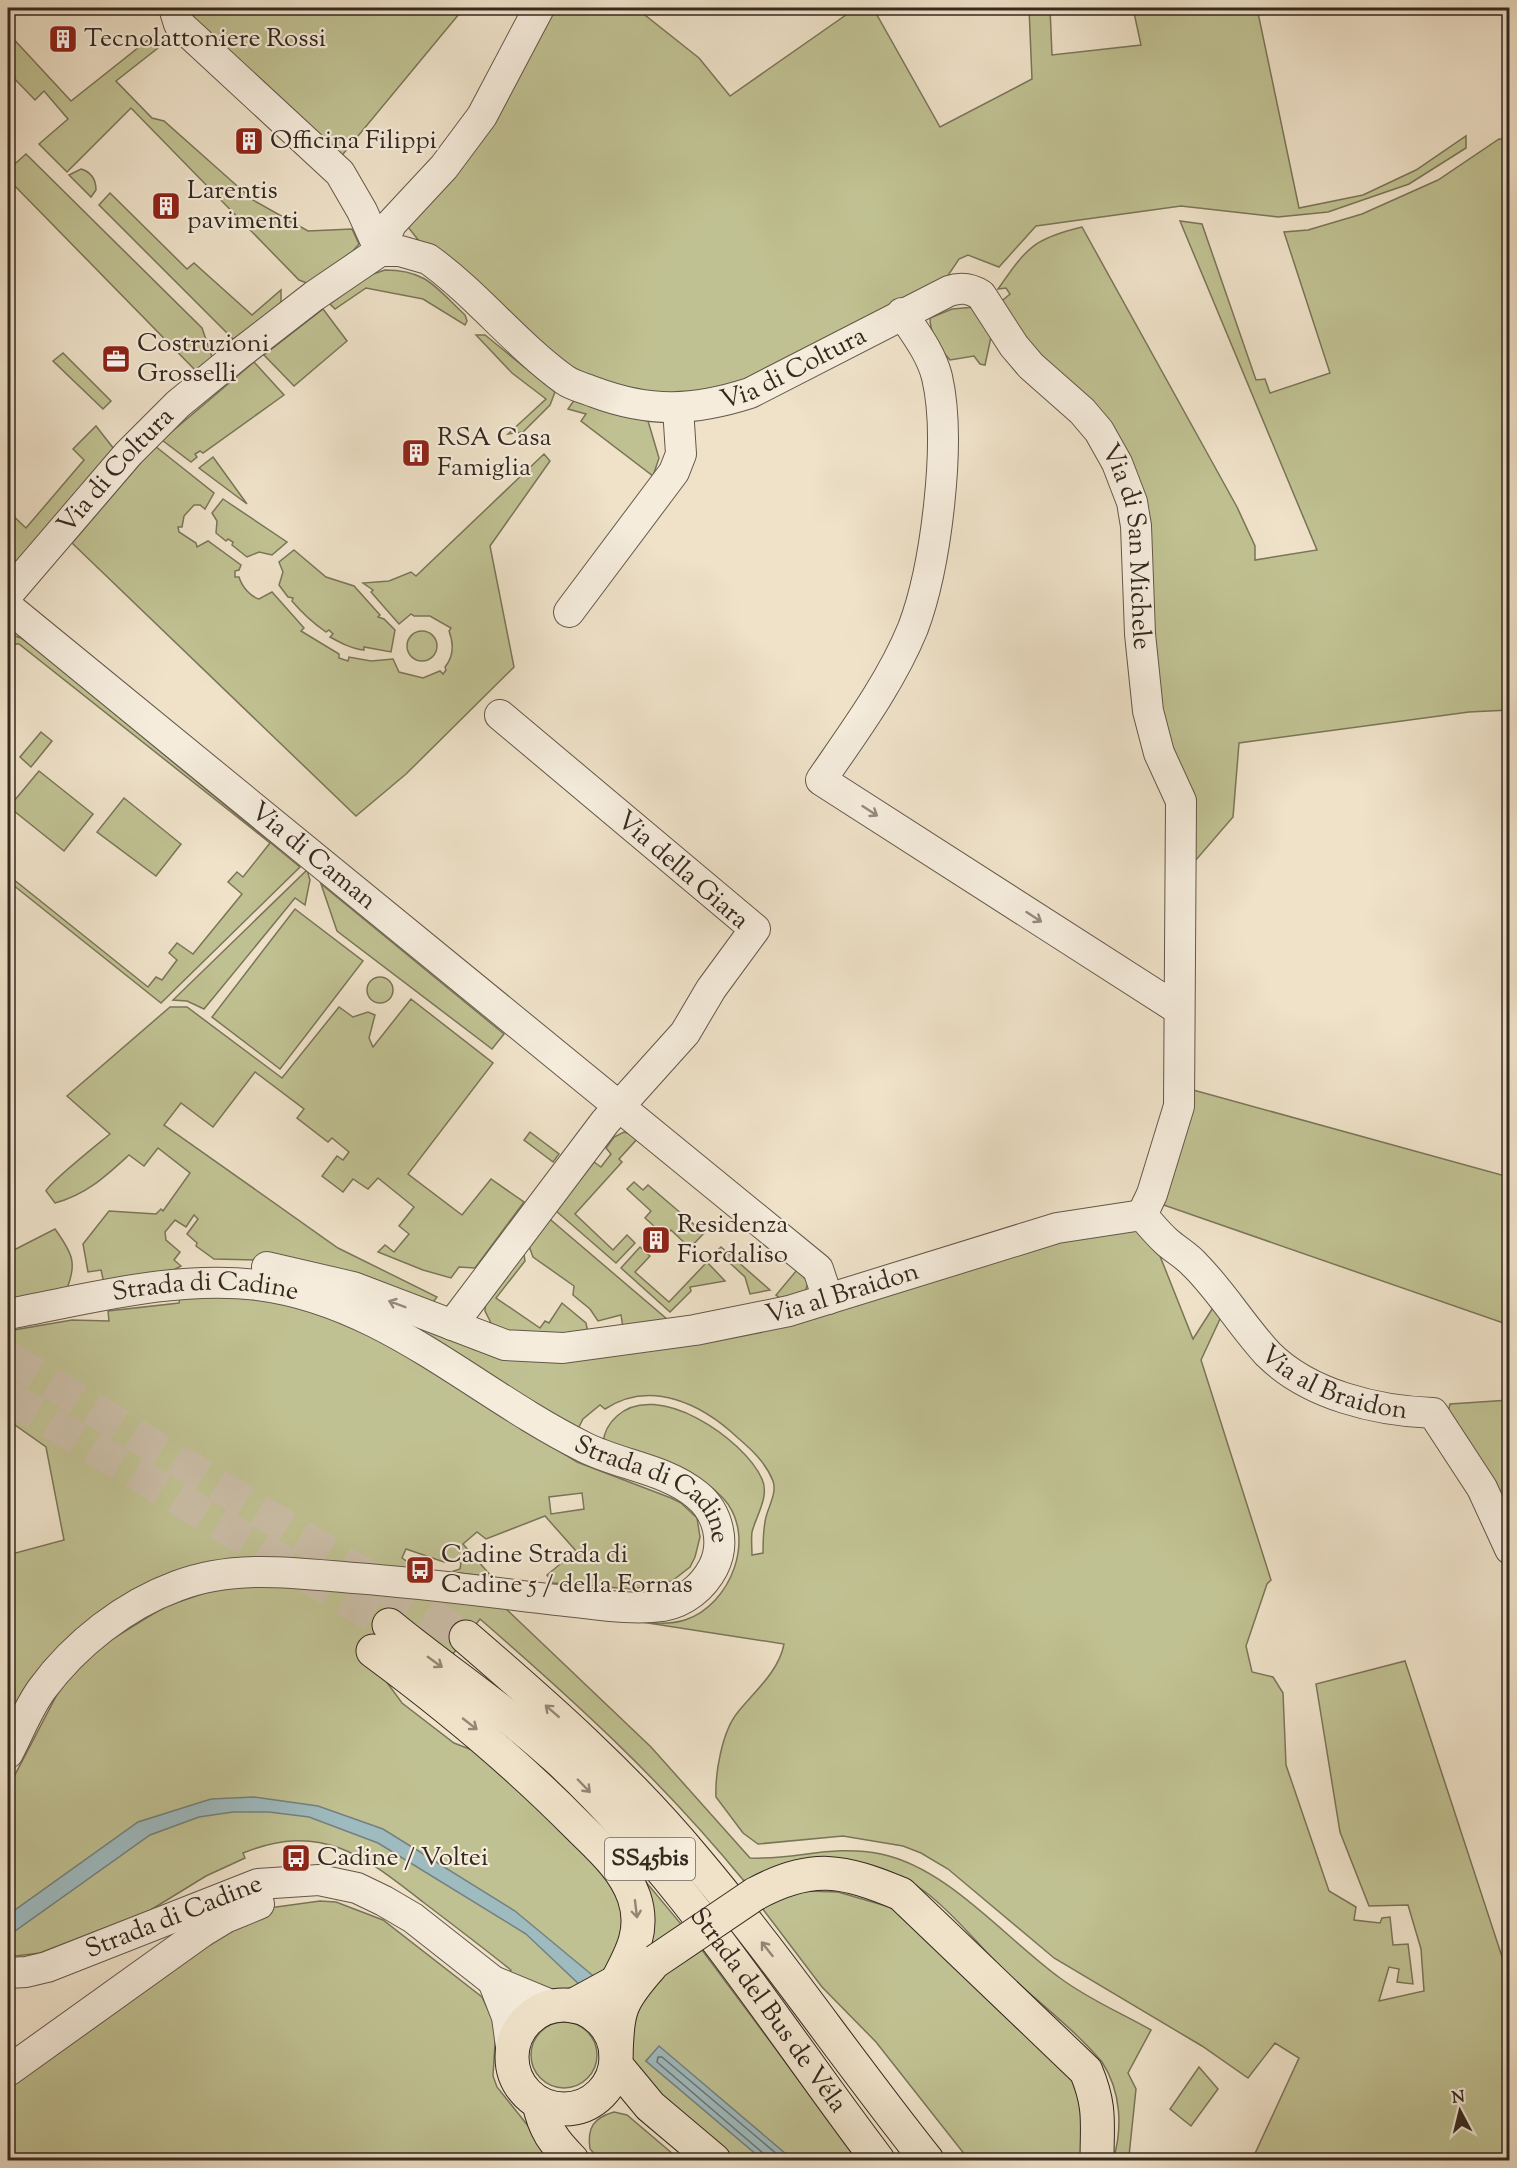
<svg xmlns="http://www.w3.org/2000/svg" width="1517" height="2168" font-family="'Sorts Mill Goudy',serif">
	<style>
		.green { fill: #c0c192; stroke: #7a7558; stroke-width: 1.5; fill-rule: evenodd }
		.water { fill: #9ebbc0; stroke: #748180; stroke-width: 1.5 }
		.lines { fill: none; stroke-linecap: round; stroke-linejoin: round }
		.shore { stroke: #6a7270; stroke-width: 1.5 }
		.highway-tunnel { stroke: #cabda7; stroke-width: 33; stroke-dasharray: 33 16; stroke-linecap: butt }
		.minor-casing { stroke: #64574a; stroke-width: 32 }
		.major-casing { stroke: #35291f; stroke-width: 35 }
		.highway-casing { stroke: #35291f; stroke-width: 35 }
		.minor { stroke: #f5ecdc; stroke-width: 30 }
		.major { stroke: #efe2c9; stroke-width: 33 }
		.highway { stroke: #efe2c9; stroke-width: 33 }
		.highway-bridge-casing { stroke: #35291f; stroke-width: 35; stroke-linecap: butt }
		.highway-bridge { stroke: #efe2c9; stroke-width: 33 }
		.oneway { stroke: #958a7e }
		.oneway2 { stroke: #928674 }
		.labels { text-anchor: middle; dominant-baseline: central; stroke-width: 4.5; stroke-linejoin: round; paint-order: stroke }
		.shield { fill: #f5ecdc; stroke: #6f6458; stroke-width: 1.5 }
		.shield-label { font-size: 24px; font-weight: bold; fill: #35291f }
		.poi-label { font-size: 26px; fill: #35291f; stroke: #f5ecdc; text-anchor: start }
		.street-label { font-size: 26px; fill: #35291f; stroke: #f5ecdc }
	</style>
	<rect width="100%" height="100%" fill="#efe2c9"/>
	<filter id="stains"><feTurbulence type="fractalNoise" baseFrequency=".00333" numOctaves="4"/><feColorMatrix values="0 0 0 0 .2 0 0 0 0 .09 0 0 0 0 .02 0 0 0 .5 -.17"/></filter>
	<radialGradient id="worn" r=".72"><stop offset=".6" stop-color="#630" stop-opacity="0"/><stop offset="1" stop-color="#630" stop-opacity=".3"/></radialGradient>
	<g class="green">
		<polygon points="181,8 464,8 339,159"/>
		<path d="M 545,8 L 636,8 L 699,58 L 730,96 L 856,8 L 873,8 L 940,127 L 1032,79 L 1029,8 L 1050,8 L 1052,55 L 1141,45 L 1133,8 L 1257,8 L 1299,208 L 1363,195 L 1416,170 L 1466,136 L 1466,148 L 1409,184 L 1328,212 L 1278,217 L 1181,206 L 1036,226 L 999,267 L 968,255 L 959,259 L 947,277 L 728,389 C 671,403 608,390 559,359 L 423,246 L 404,222 Z"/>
		<polygon points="8,33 71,101 153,36 163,44 116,81 152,118 164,121 253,200 308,231 352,229 359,244 352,252 309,284 299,280 131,108 67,172 39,144 68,119 44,91 35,100 8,72"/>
		<path d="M 1499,139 L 1509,140 L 1509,710 L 1469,712 L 1239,743 L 1233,817 L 1189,868 L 1154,718 L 1145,594 L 1090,412 L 998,304 L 1010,294 L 1006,288 L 998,289 C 1027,248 1032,239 1082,227 L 1237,507 L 1255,546 L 1255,560 L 1317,550 L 1180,221 L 1202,224 L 1256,380 L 1265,379 L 1270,393 L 1330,373 L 1284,232 L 1308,230 L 1362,214 L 1438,180 Z"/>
		<polygon points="26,154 202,328 213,360 197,372 8,179 8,170"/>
		<path d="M 81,169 C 91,172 96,179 96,190 L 91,197 L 69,175 Z"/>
		<polygon points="110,193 187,269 194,263 252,315 281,290 281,306 236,342 99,205"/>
		<path d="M 385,270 C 427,270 436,288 465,315 L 467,321 L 465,325 L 423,299 L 366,288 L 335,309 L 330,304 L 370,275 Z"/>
		<path d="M 975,307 L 991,337 L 985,365 L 980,364 L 974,356 L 950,360 C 939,348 930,334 930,318 L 952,309 Z"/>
		<polygon points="323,309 347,341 294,386 264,355"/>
		<polygon points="476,335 485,335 555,392 550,405 523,432 508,434 546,399 512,373"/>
		<polygon points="63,353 111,401 103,409 53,361"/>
		<polygon points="254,362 284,395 203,453 200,451 195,454 197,457 191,462 162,440"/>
		<polygon points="575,399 613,414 648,421 659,458 653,476 581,421 586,414 568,409"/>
		<polygon points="96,426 114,449 18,562 8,557 8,511 26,528 84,460 73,449"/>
		<path d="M 155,446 L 214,493 L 205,509 L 200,505 L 194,505 L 184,516 L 182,527 L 178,527 L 179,532 L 196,543 L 197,547 L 208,541 L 241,565 L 239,570 L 235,571 L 235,577 L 239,577 C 242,587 251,597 259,599 L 272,592 L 304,628 L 301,631 L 339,654 L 339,658 L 348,661 L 349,657 L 371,661 L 393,659 L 399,672 L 423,678 L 440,671 L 443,674 L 446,670 L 445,667 C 454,656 454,644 449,631 L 451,628 L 430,616 L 414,616 L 411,614 L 399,624 L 371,592 L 373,590 L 363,583 L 389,581 L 411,572 L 416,576 L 544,454 L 550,461 L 490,546 L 514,667 L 406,774 L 356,816 L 72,543 Z"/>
		<polygon points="213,457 247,504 199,468"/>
		<polygon points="223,499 287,542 272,555 259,552 247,557 232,545 233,542 228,539 226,541 216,533 217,521 212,513"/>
		<path d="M 294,550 L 326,577 L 354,586 L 380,615 L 378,617 L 384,619 L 395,630 L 391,652 L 364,647 L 364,650 C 352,649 341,643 330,637 L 333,634 L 329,630 L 326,632 C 313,623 302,613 292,601 L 293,598 L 288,597 L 279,585 L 283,572 L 279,562 Z"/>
		<circle cx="422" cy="646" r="15"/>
		<polygon points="12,635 21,638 34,647 300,867 161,1003 8,881 8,875 148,987 156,977 162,980 177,960 169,953 177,943 193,954 242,894 228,882 237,872 243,877 270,843 19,644 8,644 8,636"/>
		<polygon points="41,732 52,741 31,767 20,757"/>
		<polygon points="39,771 93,814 64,851 9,807"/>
		<polygon points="124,798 181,844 156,876 97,832"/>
		<polygon points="307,870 310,880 305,905 295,898 204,1009 187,1001 173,1000"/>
		<polygon points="321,884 504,1034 492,1049 337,931"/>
		<polygon points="295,909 363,961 280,1069 212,1017"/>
		<circle cx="380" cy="990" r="13"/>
		<path d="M 411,999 L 493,1063 L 408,1174 L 462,1215 L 491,1179 L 524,1202 L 475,1268 L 459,1267 L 451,1278 L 423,1270 L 378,1252 L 385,1245 L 394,1252 L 409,1234 L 399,1226 L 414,1207 L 378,1178 L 368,1189 L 353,1179 L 343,1192 L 322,1176 L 337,1156 L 343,1160 L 349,1152 L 332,1138 L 328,1142 L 297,1118 L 304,1109 L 255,1072 L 213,1127 L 181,1103 L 164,1125 L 338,1248 L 437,1297 L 427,1310 L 260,1260 L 214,1259 L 196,1246 L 197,1243 L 187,1234 L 198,1219 L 194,1215 L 186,1227 L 175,1220 L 165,1232 L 166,1240 L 180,1252 L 174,1260 L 181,1266 L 168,1273 L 104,1283 L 101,1270 L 88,1272 L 83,1244 L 109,1211 L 156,1214 L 161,1209 L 163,1211 L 190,1173 L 158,1148 L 144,1166 L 129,1155 C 106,1176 86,1195 55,1203 L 46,1191 C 50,1182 98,1144 110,1134 L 67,1096 L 170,1007 L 187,1007 L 282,1078 L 339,1007 L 353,1017 L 368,1012 L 375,1015 L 369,1038 L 373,1047 Z"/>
		<polygon points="1186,1088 1509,1177 1509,1325 1158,1203"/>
		<polygon points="530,1132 559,1154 553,1162 524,1140"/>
		<polygon points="624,1132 639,1137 619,1159 622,1162 575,1214 613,1250 627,1235 635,1243 616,1263 556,1211 594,1162 601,1167 611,1154 606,1148 614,1137"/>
		<polygon points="634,1182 643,1190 648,1185 704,1233 690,1248 671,1230 665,1236 645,1218 651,1211 627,1189"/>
		<polygon points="545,1215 674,1325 624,1334 621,1315 598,1321 590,1309 573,1295 574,1286 533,1257 529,1246"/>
		<path d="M 1129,1224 L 1156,1246 L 1193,1339 L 1216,1303 L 1226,1306 L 1201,1360 L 1271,1580 L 1267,1584 L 1246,1646 L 1252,1672 L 1273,1677 L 1283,1693 L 1286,1765 L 1329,1891 L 1356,1907 L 1354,1920 L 1380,1923 L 1382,1918 L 1390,1917 L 1393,1945 L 1408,1944 L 1413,1984 L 1397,1982 L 1399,1969 L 1389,1967 L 1379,2001 L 1424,1991 L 1421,1949 L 1408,1905 L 1369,1906 L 1340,1832 L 1316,1684 L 1405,1661 L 1509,1978 L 1509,2160 L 1252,2160 L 1299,2058 L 1275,2043 L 1248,2078 L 1202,2046 L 1054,1958 L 948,1869 L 921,1853 L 903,1846 L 843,1836 L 758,1844 L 743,1833 L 716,1797 C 715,1773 722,1731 738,1712 C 755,1691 779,1671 784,1644 L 635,1621 C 651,1623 669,1625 685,1620 C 731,1605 758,1536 723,1498 C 693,1466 643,1457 603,1443 C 604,1432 609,1423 617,1416 C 657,1379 744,1439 762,1479 C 770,1496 756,1516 752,1532 C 751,1539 752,1548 752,1555 L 763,1553 C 763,1541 763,1529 766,1517 C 769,1505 777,1493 773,1481 C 766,1463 752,1450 738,1438 C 702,1404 651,1379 605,1409 L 600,1405 L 583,1419 L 577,1431 L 360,1297 L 495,1349 L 889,1286 Z"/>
		<path d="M 55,1229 C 73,1254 78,1264 65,1293 L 8,1302 L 8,1253 Z"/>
		<polygon points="640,1247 650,1256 635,1272 669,1302 707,1262 725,1281 690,1287 691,1291 670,1312 621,1268"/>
		<polygon points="721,1247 770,1290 750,1294 745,1277 717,1251"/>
		<polygon points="524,1254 525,1261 496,1298 540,1328 545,1321 549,1323 562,1303 586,1323 588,1333 529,1342 492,1325 485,1311 486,1297"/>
		<polygon points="786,1255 808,1282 805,1293 787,1303 776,1295 797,1270"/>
		<path d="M 198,1294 L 280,1302 L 358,1325 L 577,1462 L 671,1498 L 681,1503 L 697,1518 L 700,1537 L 695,1557 L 690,1567 L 672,1581 L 632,1589 L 553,1583 L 547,1575 L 576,1551 L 545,1516 L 486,1539 L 477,1532 L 463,1544 L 492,1577 L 451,1572 L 460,1569 L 461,1562 L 444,1562 L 406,1549 L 402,1558 L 414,1566 L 409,1572 L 185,1572 L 8,1728 L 8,1555 L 64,1540 L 46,1447 L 8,1420 L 8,1331 L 72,1320 L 109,1321 L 108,1311 L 179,1303 L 180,1296 ZM 582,1493 L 584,1509 L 551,1514 L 549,1497 Z"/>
		<polygon points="1509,1400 1509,1530 1446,1420 1450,1404"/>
		<path d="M 267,1584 L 503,1606 L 651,1747 L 750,1858 C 796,1860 832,1844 881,1854 C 948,1868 1005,1938 1060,1978 C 1088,1999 1121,2013 1151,2030 L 1128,2073 L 1136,2089 L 1129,2156 L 1140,2160 L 1113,2160 C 1123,2128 1121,2091 1102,2062 C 1074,2029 1038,2002 1006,1972 C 980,1947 957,1917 928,1894 C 871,1850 807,1852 744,1881 C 663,1782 577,1703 480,1619 L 453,1654 L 397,1613 L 383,1677 L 402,1703 L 454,1743 L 485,1755 L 523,1788 L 629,1902 L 611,1968 C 561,1997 560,1994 506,1976 L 511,1970 C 482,1947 452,1924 423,1902 C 364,1856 321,1821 243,1853 L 245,1858 L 206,1876 L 149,1911 L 40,1953 L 8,1957 L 8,1788 L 61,1687 L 101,1646 L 164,1607 L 219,1588 Z"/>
		<polygon points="641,1876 681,1924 647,1949"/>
		<polygon points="806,1891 838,1892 893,1908 1082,2088 1084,2147 1077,2160 969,2160 876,2042 822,1987 762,1908 786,1894"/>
		<polygon points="320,1901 336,1902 383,1920 482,1997 496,2027 493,2076 497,2087 533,2132 560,2160 8,2160 8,2077 254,1910"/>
		<polygon points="702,1950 842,2138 860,2160 793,2160 659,2047 646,2061 763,2160 736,2160 645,2085 630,2061 626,2036 652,1982"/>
		<circle cx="564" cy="2055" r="33"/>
		<polygon points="1199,2067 1218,2089 1191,2126 1170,2109"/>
		<path d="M 614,2112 L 627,2115 L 680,2160 L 600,2160 L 590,2149 C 587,2128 593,2118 614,2112 Z"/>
	</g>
	<g class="water">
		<polygon points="254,1797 318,1806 383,1829 515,1911 597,1979 581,1986 526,1934 378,1843 309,1817 269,1812 233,1812 199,1817 150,1835 8,1936 8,1915 138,1822 211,1799"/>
		<polygon points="659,2046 793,2160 763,2160 646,2061"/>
	</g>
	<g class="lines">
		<polyline class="shore" points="766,2160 764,2154 657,2062 658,2057 662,2057 784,2160"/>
		<g class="highway-tunnel">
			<polyline points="8,1357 466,1637"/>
			<polyline points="8,1397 389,1625"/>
		</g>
		<g class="minor-casing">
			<g id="minor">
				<polyline points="174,8 179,24 340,173 362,211 380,251"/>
				<polyline points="380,251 391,224 444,167 482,116 539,8"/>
				<path d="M 902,313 C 915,333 931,353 937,377 C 952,441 936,567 913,628 C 891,682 854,732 821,780 L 1178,1009"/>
				<path id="s1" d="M 8,594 L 128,454 L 178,404 L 239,354 L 314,296 L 380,251 L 400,251 L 428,259 C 477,294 515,344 565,380 C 573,386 585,388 594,392 C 650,413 694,411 750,393 L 949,291 C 961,287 970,288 981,295 L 1014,346 L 1031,366 L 1082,411 L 1099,431 L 1117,463 L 1132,502 L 1136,526 L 1140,634 L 1148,711 L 1159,753 L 1181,801 L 1179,1106 L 1152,1194 L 1142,1215"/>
				<path id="s2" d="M 8,607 L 818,1269 L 828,1299"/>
				<polyline points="569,612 674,472 681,454 678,408"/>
				<path id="s3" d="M 1142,1215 C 1150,1224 1158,1234 1167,1242 C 1176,1250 1187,1256 1195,1265 C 1222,1292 1242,1326 1268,1354 C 1309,1395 1377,1411 1433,1413 L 1482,1488 L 1510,1549"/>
				<path id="s4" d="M 267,1267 L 353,1287 L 505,1345 L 563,1348 L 695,1330 L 789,1311 L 1057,1228 L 1142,1215"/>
				<path id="s5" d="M 8,1314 C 89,1299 175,1275 258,1285 C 384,1301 475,1393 584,1447 C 619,1465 666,1469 697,1495 C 718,1512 726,1543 713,1568 C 703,1587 685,1602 663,1606 C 629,1611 591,1603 557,1600 C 489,1592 422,1583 354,1578 C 295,1573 234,1564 177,1586 C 125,1605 75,1644 42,1689 C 28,1708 19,1732 8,1753"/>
				<polyline points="452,1325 605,1122 685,1033 711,989 755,929 500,715"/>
				<path id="s6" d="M 8,1973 L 26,1972 L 47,1967 L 258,1884 L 319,1880 L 357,1888 L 384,1901 L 413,1918 L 493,1981 L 556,2007"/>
				<polyline points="493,1981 507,2017 512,2054"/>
				<polyline points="8,2071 202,1932 225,1918 259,1904"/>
			</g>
		</g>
		<g class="major-casing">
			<g id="major">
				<circle cx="564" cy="2057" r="52"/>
				<polyline points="616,2065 650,2106 714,2160"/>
				<path d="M 539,2103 C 544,2129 554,2142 572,2160"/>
			</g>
		</g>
		<g class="highway-casing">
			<g id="highway">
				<path id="s7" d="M 389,1625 C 445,1671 506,1711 559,1760 C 684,1876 776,2026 878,2160"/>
				<path d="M 466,1637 C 546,1706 626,1776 694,1858 C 776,1955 848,2061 927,2160"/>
				<path d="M 373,1651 C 446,1705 514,1761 578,1826 C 599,1847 624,1868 634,1897 C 645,1929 632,1953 618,1979"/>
				<path d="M 755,1894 C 812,1863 843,1870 901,1894 L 1086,2071 C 1101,2107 1097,2123 1097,2160"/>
				<polyline points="572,2006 638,1970"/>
				<path d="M 616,2055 C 618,2009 619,2002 651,1966"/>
			</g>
		</g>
		<use href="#minor" class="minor"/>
		<use href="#major" class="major"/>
		<use href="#highway" class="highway"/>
		<g class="highway-bridge-casing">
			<polyline id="highway-bridge" points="656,1961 755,1894"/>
		</g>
		<use href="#highway-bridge" class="highway-bridge"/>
	</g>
	<defs><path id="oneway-shaft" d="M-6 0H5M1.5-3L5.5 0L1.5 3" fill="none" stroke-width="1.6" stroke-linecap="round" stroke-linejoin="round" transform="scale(1.5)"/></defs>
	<g class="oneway">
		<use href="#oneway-shaft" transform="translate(870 811) rotate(33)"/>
		<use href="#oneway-shaft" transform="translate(1034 917) rotate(33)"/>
		<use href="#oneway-shaft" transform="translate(397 1304) rotate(-159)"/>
	</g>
	<g class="oneway2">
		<use href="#oneway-shaft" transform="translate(435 1662) rotate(36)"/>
		<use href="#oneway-shaft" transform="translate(552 1711) rotate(-139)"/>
		<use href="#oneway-shaft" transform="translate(470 1724) rotate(38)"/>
		<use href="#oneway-shaft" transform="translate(584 1786) rotate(46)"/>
		<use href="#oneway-shaft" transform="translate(636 1909) rotate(83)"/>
		<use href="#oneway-shaft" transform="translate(767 1949) rotate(-128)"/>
	</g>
	<defs>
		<g id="building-square" transform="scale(1.5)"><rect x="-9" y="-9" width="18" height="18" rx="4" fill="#8f2418" stroke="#f5ecdc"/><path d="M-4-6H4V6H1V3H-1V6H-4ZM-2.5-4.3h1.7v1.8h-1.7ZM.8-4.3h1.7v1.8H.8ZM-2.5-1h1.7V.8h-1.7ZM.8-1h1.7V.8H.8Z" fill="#fff"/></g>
		<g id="office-square" transform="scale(1.5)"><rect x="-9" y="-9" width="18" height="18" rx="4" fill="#8f2418" stroke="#f5ecdc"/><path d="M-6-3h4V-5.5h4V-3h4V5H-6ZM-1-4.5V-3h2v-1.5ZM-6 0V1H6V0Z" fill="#fff"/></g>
		<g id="bus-square" transform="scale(1.5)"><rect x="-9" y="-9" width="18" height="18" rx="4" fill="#8f2418" stroke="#f5ecdc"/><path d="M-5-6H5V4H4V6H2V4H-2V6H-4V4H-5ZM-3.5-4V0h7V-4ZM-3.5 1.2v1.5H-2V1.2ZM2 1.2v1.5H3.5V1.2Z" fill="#fff"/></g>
	</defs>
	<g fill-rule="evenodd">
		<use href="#building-square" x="63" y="39"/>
		<use href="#building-square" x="249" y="141"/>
		<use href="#building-square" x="166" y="206"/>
		<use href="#office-square" x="116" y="359"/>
		<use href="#building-square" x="416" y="453"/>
		<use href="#building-square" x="656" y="1240"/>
		<use href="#bus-square" x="420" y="1570"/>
		<use href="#bus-square" x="296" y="1858"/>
	</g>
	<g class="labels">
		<rect class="shield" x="605" y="1838" width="90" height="42" rx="4.5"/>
		<g class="shield-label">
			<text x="650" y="1859">SS45bis</text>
		</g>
		<g class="poi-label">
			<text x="84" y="39">Tecnolattoniere Rossi</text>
			<text x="270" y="141">Officina Filippi</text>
			<text x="187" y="191">Larentis<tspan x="187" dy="30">pavimenti</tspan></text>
			<text x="137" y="344">Costruzioni<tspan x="137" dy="30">Grosselli</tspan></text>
			<text x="437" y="438">RSA Casa<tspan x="437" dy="30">Famiglia</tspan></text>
			<text x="677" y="1225">Residenza<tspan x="677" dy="30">Fiordaliso</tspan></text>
			<text x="441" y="1555">Cadine Strada di<tspan x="441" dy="30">Cadine 5 / della Fornas</tspan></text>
			<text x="317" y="1858">Cadine / Voltei</text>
		</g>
		<g class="street-label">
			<text stroke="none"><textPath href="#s1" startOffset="981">Via di Coltura</textPath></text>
			<text stroke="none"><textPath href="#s1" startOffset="164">Via di Coltura</textPath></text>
			<text stroke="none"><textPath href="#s1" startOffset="1492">Via di San Michele</textPath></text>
			<text stroke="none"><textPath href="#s2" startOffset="394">Via di Caman</textPath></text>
			<text transform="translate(682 871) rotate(41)">Via della Giara</text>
			<text stroke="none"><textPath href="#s4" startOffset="594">Via al Braidon</textPath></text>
			<text stroke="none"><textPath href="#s5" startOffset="200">Strada di Cadine</textPath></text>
			<text stroke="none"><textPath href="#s3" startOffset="262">Via al Braidon</textPath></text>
			<text stroke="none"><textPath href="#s5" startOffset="704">Strada di Cadine</textPath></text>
			<text stroke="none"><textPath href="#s6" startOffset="176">Strada di Cadine</textPath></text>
			<text stroke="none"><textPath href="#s7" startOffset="544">Strada del Bus de Véla</textPath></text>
		</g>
	</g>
	<rect width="1517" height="2168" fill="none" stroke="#efe2c9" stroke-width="30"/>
	<rect x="9" y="9" width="1499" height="2150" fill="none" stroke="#35291f" stroke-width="3"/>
	<rect x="15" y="15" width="1487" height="2138" fill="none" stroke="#35291f" stroke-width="1.5"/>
	<g transform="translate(1460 2111) rotate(353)" stroke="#f5ecdc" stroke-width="4.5" paint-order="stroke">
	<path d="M0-4.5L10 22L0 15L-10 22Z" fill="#35291f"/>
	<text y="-9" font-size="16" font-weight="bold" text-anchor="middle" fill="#35291f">N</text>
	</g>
	<rect width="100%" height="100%" filter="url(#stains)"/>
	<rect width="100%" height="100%" fill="url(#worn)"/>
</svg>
